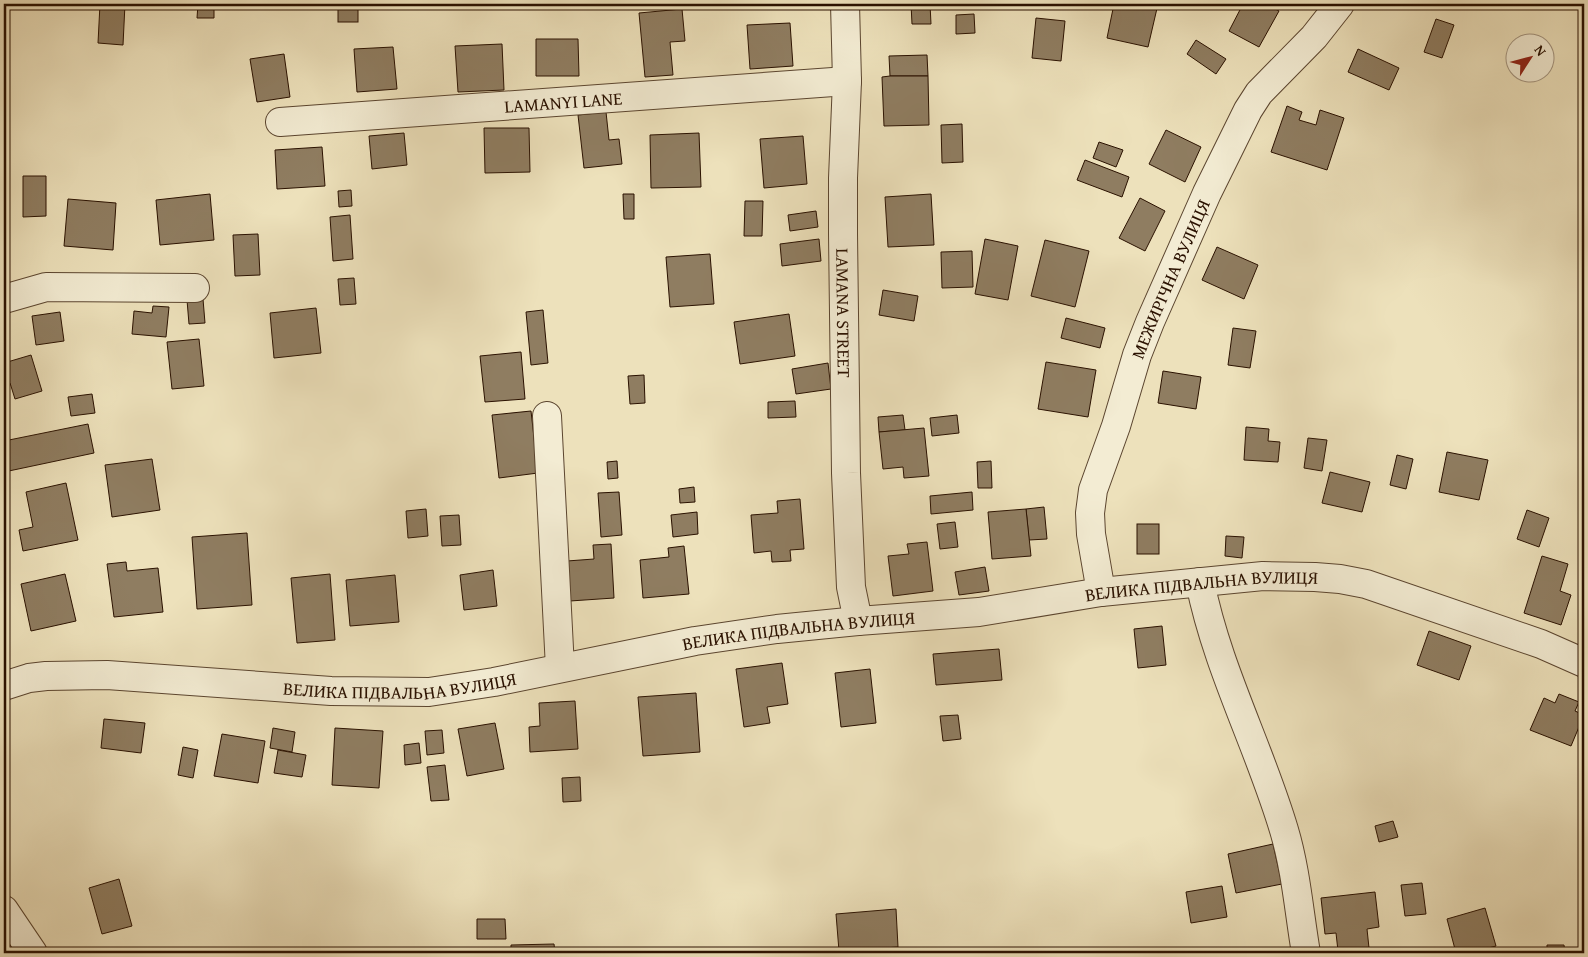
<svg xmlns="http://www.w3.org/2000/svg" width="1588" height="957" font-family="'Gentium Book Plus',serif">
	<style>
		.building { fill: #8f7d61; stroke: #2a1100 }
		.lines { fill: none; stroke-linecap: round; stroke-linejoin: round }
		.minor-casing { stroke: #5b452f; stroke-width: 30 }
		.minor { stroke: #f3ecd3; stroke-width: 28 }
		.labels { text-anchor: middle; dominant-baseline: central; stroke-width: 4; stroke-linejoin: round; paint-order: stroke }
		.street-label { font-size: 18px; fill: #2a1100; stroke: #f3ecd3 }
	</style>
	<rect width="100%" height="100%" fill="#ede1bb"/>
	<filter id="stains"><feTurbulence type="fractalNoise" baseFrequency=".004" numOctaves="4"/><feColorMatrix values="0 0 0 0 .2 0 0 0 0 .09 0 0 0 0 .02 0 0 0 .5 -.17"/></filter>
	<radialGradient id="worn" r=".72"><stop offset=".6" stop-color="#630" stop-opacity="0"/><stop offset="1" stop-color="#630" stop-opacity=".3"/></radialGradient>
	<g class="building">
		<polygon points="100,4 125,4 123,45 98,43"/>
		<polygon points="198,4 214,4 214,18 197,18"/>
		<rect x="338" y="4" width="20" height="18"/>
		<polygon points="440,4 476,4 476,6 440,8"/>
		<polygon points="911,4 930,4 931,24 912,24"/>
		<polygon points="1114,4 1158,4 1148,47 1107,38"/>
		<polygon points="1243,4 1266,4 1279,11 1259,47 1229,31"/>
		<polygon points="682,9 685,41 670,42 673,75 645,77 639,13"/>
		<polygon points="974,14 975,33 956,34 956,15"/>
		<polygon points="1036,18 1065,21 1061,61 1032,58"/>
		<polygon points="1436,19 1454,25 1442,58 1424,52"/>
		<polygon points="790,23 793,66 750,69 747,25"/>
		<polygon points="536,39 578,39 579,76 536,76"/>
		<polygon points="1196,40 1226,59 1216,74 1187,54"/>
		<polygon points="502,44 504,90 458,92 455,46"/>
		<polygon points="393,47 397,89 357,92 354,49"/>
		<polygon points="1358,49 1399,68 1389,90 1348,72"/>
		<polygon points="284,54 290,97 257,102 250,59"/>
		<polygon points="927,55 928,76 890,76 889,56"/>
		<polygon points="890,76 928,76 929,125 884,126 882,77"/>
		<polygon points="1287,106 1302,112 1299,120 1316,125 1320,110 1344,118 1327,170 1271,152"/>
		<polygon points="606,112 609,140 619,139 622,164 584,168 578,115"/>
		<polygon points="962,124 963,162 942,163 941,125"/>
		<polygon points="484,128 529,128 530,172 485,173"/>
		<polygon points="1166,130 1201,147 1185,182 1149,164"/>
		<polygon points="404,133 407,165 372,169 369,136"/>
		<polygon points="699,133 701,187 651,188 650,135"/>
		<polygon points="803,136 807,184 764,188 760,139"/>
		<polygon points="1099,142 1123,150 1116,167 1093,158"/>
		<polygon points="322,147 325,186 277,189 275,150"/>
		<polygon points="1085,160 1129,177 1122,197 1077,180"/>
		<polygon points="23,176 46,176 46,216 23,217"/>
		<polygon points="351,190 352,206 339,207 338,191"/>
		<polygon points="210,194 214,240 160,245 156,200"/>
		<polygon points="623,194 634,194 634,219 624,219"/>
		<polygon points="931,194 934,245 888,247 885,197"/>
		<polygon points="1140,198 1165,211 1145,251 1119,238"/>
		<polygon points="68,199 116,203 113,250 64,246"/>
		<polygon points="745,201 763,201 762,236 744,236"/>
		<polygon points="816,211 818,227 790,231 788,215"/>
		<polygon points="350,215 353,259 333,261 330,217"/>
		<polygon points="258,234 260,275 235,276 233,235"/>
		<polygon points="819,239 821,261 782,266 780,244"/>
		<polygon points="985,239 1018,246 1008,300 975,294"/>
		<polygon points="1045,240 1089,251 1075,307 1031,296"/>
		<polygon points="1217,247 1258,265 1244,299 1202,280"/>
		<polygon points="972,251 973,287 942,288 941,252"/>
		<polygon points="710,254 714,304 670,307 666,257"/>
		<polygon points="354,278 356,304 340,305 338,279"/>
		<polygon points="883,290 918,296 914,321 879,315"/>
		<polygon points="203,299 205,323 189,324 187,300"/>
		<polygon points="153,306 169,307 166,337 132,334 134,311 152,313"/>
		<polygon points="316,308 321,353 274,358 270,313"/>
		<polygon points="543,310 548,363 531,365 526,312"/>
		<polygon points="60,312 64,341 36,345 32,316"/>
		<polygon points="789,314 795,356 740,364 734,322"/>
		<polygon points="1066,318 1105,328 1100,348 1061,338"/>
		<polygon points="1233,328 1256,331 1250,368 1228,365"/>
		<polygon points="199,339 204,386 172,389 167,342"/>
		<polygon points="521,352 525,399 485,402 480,356"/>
		<polygon points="31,355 42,391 15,399 10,383 4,384 4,363"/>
		<polygon points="1046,362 1096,370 1088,417 1038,409"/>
		<polygon points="828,363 831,389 796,394 792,369"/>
		<polygon points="1163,371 1201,377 1196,409 1158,403"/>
		<polygon points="644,375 645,403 630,404 628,376"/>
		<polygon points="92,394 95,413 71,416 68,397"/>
		<polygon points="795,401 796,417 768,418 768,402"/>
		<polygon points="531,411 538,473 499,478 492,415"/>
		<polygon points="903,415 905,430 879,432 878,417"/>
		<polygon points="957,415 959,433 932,436 930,418"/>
		<polygon points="88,424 94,453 4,472 4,441"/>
		<polygon points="1246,427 1269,429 1268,441 1280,442 1278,462 1244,460"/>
		<polygon points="924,428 929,476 904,478 903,467 883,469 879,432"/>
		<polygon points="1308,438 1327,440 1322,471 1304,468"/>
		<polygon points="1447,452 1488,460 1479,500 1439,492"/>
		<polygon points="1397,455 1413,459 1406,489 1390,485"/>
		<polygon points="152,459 160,510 112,517 105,465"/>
		<polygon points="617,461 618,478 608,479 607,462"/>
		<polygon points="991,461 992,488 978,488 977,462"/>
		<polygon points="1330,472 1370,482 1362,512 1322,503"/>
		<polygon points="66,483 78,540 23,551 19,530 33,527 26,492"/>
		<polygon points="694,487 695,502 680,503 679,489"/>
		<polygon points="619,492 622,535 601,537 598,493"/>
		<polygon points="972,492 973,510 931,514 930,496"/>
		<polygon points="800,499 804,549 790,550 791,561 772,562 771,551 754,553 751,515 778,513 777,501"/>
		<polygon points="1044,507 1047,539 1029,540 1026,509"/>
		<polygon points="426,509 428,536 408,538 406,511"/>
		<polygon points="1026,509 1031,556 992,559 988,512"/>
		<polygon points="1527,510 1549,518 1539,547 1517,539"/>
		<polygon points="697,512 698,534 673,537 671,515"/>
		<polygon points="459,515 461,545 442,546 440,516"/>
		<polygon points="955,522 958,547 940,549 937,524"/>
		<rect x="1137" y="524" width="22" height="30"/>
		<polygon points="247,533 252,605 197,609 192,537"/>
		<polygon points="1226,536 1244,537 1242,558 1225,556"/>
		<polygon points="927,542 933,591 893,596 888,556 909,554 907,544"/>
		<polygon points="611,544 614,598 570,601 567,561 594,559 593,545"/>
		<polygon points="684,546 689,594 643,598 640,560 669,557 668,548"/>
		<polygon points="1542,556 1568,564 1560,591 1571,595 1561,625 1524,613"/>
		<polygon points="126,562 127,571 158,568 163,612 114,617 107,564"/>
		<polygon points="985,567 989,591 959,595 955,572"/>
		<polygon points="493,570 497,606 464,610 460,575"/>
		<polygon points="65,574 76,621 31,631 21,584"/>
		<polygon points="330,574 335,640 297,643 291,578"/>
		<polygon points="395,575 399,622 350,626 346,580"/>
		<polygon points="1162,626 1166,665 1138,668 1134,629"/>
		<polygon points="1429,631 1471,646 1459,680 1417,665"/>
		<polygon points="999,649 1002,680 936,685 933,654"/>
		<polygon points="782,663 788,704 767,707 770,723 744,727 736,669"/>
		<polygon points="870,669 876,723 841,727 835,673"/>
		<polygon points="696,693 700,752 643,756 638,697"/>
		<polygon points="1559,694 1579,702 1575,711 1584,715 1571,746 1530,730 1544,698 1555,703"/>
		<polygon points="575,701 578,749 530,752 529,727 540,726 539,703"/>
		<polygon points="958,715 961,739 943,741 940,716"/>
		<polygon points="104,719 145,723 141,753 101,748"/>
		<polygon points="495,723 504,769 467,776 458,729"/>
		<polygon points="273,728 295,732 292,752 270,748"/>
		<polygon points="335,728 383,731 379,788 332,785"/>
		<polygon points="442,730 444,753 427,755 425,731"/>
		<polygon points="222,734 265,741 258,783 214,776"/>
		<polygon points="419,743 421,763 405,765 404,745"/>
		<polygon points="183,747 198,750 193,778 178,775"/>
		<polygon points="278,750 306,755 302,777 274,773"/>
		<polygon points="445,765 449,800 431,801 427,767"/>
		<polygon points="580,777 581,801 563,802 562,778"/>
		<polygon points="1393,821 1398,837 1379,842 1375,826"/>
		<polygon points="1273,844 1282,884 1236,893 1228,854"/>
		<polygon points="119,879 132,926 102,934 89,888"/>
		<polygon points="1422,883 1426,914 1405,916 1401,885"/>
		<polygon points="1222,886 1227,917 1191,923 1186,892"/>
		<polygon points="1375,892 1379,927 1367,929 1369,948 1338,951 1336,933 1325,934 1321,898"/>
		<polygon points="1485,908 1496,946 1469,953 1456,953 1447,919"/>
		<polygon points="896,909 898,947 839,951 836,914"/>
		<polygon points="477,919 505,919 506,939 477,939"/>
		<polygon points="554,944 555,953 511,953 511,945"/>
		<polygon points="1547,945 1564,945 1565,953 1547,953"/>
	</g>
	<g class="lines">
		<g class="minor-casing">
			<g id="minor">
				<path id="s1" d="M 845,4 L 847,81 L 843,178 L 843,234 L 846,473 L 851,587 L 858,621"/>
				<path id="s2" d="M 280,122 L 847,81"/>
				<polyline points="4,299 46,287 195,288"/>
				<polyline points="547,416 560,668"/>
				<path d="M 1200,582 C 1217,668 1259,746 1284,830 C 1296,870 1299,912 1306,953"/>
				<path id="s3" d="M 1101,592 L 1091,534 L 1090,513 L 1093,490 L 1116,426 L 1137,355 L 1150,322 L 1207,193 L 1248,110 L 1259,93 L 1314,37 L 1340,4"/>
				<path id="s4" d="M 4,686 L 29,678 L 46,676 L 107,675 L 331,691 L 429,692 L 494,682 L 695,641 L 777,629 L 858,621 L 979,612 L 1101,592 L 1263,576 L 1315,577 L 1340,579 L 1366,584 L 1541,644 L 1584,663"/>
				<polyline points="4,910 33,953"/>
			</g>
		</g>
		<use href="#minor" class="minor"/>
	</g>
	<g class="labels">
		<g class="street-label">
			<text stroke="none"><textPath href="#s2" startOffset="284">LAMANYI LANE</textPath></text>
			<text stroke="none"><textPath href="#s3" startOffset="328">МЕЖИРІЧНА ВУЛИЦЯ</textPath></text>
			<text stroke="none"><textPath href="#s1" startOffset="309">LAMANA STREET</textPath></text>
			<text stroke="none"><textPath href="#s4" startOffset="1208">ВЕЛИКА ПІДВАЛЬНА ВУЛИЦЯ</textPath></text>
			<text stroke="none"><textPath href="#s4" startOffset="802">ВЕЛИКА ПІДВАЛЬНА ВУЛИЦЯ</textPath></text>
			<text stroke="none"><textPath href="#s4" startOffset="398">ВЕЛИКА ПІДВАЛЬНА ВУЛИЦЯ</textPath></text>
		</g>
	</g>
	<rect width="1588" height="957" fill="none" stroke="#ede1bb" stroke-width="20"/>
	<rect x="5" y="5" width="1578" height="947" fill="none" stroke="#2a1100" stroke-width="2.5"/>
	<rect x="10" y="10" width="1568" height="937" fill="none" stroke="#2a1100"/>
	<g transform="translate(1530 58) rotate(54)"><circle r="24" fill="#f3ecd3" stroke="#a3947f"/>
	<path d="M0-4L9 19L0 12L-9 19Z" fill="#8f2418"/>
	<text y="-8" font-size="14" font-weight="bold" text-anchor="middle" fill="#2a1100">N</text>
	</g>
	<rect width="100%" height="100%" filter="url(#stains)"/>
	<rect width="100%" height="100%" fill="url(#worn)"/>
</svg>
